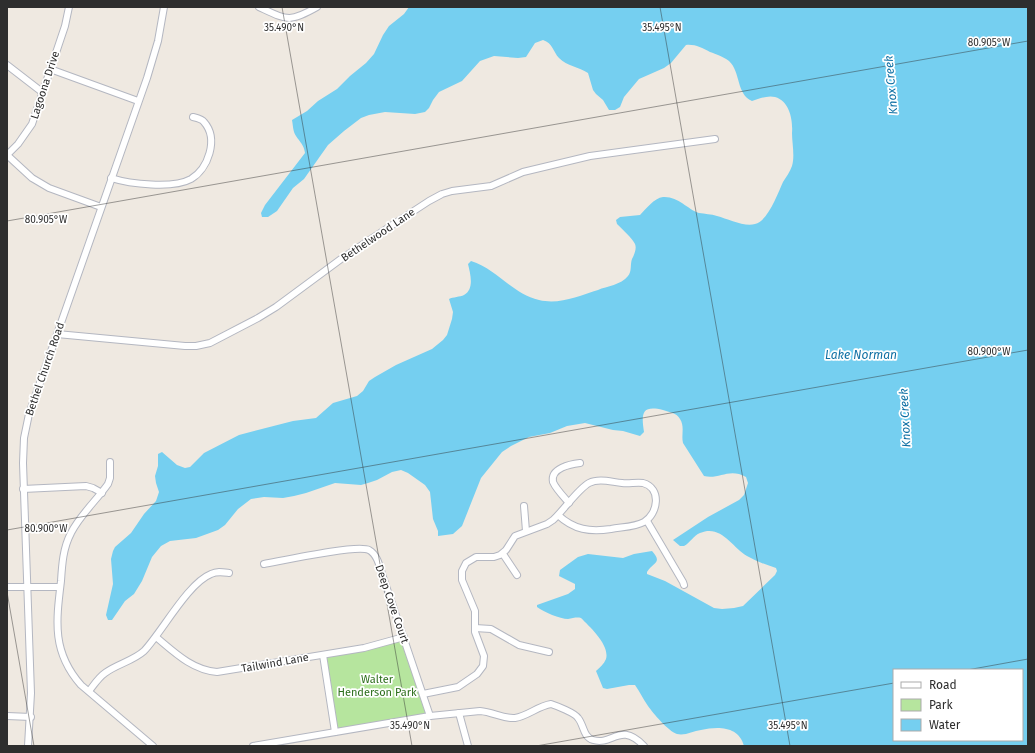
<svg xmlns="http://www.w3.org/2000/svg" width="1035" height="753" font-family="'Fira Sans',sans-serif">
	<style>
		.green { fill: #b6e59e }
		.water { fill: #75cff0; fill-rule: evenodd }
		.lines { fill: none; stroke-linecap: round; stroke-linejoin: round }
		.minor-casing { stroke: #b4b7c1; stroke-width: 8 }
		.minor { stroke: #fff; stroke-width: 6 }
		.ticks { fill: none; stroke: #2e2e2e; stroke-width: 1; stroke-opacity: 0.45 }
		.labels { text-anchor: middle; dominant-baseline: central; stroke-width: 3.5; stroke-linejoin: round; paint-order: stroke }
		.street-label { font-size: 11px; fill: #2e2e2e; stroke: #fff }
		.park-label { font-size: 11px; fill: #2c6e1b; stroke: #fff }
		.water-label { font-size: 12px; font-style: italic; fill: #0d6fa3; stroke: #fff }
		.ticks-label { font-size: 10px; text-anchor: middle; fill: #2e2e2e; stroke: #fff; stroke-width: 3.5; stroke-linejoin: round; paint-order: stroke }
	</style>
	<rect width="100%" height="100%" fill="#efe9e1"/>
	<polygon class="green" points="404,637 429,716 336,731 323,655"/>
	<path class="water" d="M 409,7 L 1028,7 L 1028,746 L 744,746 C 739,726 718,726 701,730 C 693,731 685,736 677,734 C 668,731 653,713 648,706 C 643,699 640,692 635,685 L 629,685 L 607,689 L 603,688 L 596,671 C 600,667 604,664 606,659 C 610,645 590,627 581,618 C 577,617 573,618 568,619 C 560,619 544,612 537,607 L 537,605 L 568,594 L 575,589 L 575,584 L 559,576 L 560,570 L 578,557 L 588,554 L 623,558 L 634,554 L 652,551 C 663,563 653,562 647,572 L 647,574 L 665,581 L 714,608 L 722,609 L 734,608 L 743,606 L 775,575 L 777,571 L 776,568 C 766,565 756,561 747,556 C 732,547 721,524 700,533 C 694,535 690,543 684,546 L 680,546 L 673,540 L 708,517 L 739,500 L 744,495 L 748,483 L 746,477 C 729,467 719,480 704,476 L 683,443 C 681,435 685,427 680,419 C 677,413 669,412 663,410 C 642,405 641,413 644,432 L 640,436 L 623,431 L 613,430 L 585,423 L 567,426 L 550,433 L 529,437 L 511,446 L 502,452 L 481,478 L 462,526 L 453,534 L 438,536 L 438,531 L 433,519 L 430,492 L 425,485 L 408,473 L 401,470 L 392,472 L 377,480 L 368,483 L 361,485 L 335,483 L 306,493 L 294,496 L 283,498 L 264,497 L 251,499 L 238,509 L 225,525 L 218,530 L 196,538 L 170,541 L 161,546 L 152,557 L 142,581 L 134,594 L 125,601 L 112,620 L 108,620 L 106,615 L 113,584 L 111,559 L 113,551 L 115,547 L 131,533 L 144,514 L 156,501 L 159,492 L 156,483 L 155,476 L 158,466 L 158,454 L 162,452 L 177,465 L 185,468 L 190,467 L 204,453 L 239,435 L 293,421 L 316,418 L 333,403 L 357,396 L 363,391 L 369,381 L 375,377 L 396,365 L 432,349 L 443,340 L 447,335 L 452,319 L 453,312 L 449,299 C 453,297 460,297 464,295 C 475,289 470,273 468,264 L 471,261 C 497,269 512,294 539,300 C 559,305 579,296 598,290 C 607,286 621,285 628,276 C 632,272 630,264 632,259 C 634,255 637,249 635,244 C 633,239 622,229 617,224 L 616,220 L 620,217 L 640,215 C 646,209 654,198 663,197 C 678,196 687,209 699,213 C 705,214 711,214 717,216 C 728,219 744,227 755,224 C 768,221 778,193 783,182 C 786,177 790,172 792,166 C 795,156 792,143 792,133 C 793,121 790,101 775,97 C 767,95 759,99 752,101 C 736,94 741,72 729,61 C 724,57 716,54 710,52 C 702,48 695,44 686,45 L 671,63 L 664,68 L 639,79 L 624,97 L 620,107 L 615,110 L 609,110 L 603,100 L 596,94 L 593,90 L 588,73 C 579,67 567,66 559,58 C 553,52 553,43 543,40 L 535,43 L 526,57 L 518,58 L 494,56 L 480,61 L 462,81 L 439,92 L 433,100 L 429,108 L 425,112 L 415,114 L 385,112 L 369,115 L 361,118 L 344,131 L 328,145 L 304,179 L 293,188 L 277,211 L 268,217 L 262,217 L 261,213 L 265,205 L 305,153 C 304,145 300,142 296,136 C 293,132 293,125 292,120 L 307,111 L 318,101 L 337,89 L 350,76 L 366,63 L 374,54 L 383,35 L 389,26 L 404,14 ZM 894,670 L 1022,670 L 1022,740 L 894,740 Z"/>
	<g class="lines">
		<g class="minor-casing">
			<g id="minor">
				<path d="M 259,7 C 287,20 289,23 317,7"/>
				<polyline points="7,65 42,92"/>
				<polyline points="50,69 138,101"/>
				<polyline points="7,155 18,144 32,124 65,26 69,7"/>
				<polyline points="7,155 32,178 49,188 101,207"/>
				<path d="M 111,178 C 130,184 173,189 191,179 C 208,169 219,139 204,122 C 202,119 197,118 193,117"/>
				<polyline points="57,334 185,346 196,346 210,343 258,318 276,307 341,259 377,235 429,201 442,194 452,191 491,186 523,172 590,156 715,139"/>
				<path d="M 110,462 L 110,478 L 108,484 C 96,501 80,515 71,533 C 63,548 62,565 61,581 C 56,622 52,652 81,685 L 153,746"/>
				<polyline points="23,489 86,486 93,488 102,493"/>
				<path d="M 569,503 C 564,497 556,489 553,482 C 550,468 571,464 580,463"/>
				<polyline points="524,506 526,531"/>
				<polyline points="647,521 683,582 684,585"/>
				<polyline points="503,554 517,575"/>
				<path d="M 264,564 C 281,561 357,544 369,550 C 378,555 380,568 383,577 L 430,716"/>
				<polyline points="7,587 60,587"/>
				<polyline points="475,628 491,629 519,645 549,652"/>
				<path d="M 156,637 C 174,652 192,670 217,672 L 364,648 L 404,637"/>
				<polyline points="323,655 335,732"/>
				<path d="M 89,691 C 94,685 98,678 105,673 C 117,664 133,661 144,651 C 162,632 188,583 211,574 C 217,571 222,572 229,573"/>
				<path d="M 423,694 L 458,687 L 477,674 L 483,666 L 484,656 L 475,632 L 475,611 L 462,580 L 462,571 L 466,563 L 476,557 L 494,557 L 500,555 L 506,550 L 515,536 L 547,524 L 553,520 C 563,511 578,489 589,483 C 599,478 611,482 622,483 C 629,484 636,482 643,483 C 662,488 658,514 644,522 C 635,527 622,527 611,529 C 590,532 574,530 558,515"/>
				<polyline points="459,713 468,746"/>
				<polyline points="7,716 31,717"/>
				<polyline points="28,746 31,693 23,463 24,438 29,414 147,78 158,41 164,7"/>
				<path d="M 253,746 L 430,716 L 480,711 C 493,712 503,719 515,718 C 528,716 538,706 551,704 C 557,706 575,713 578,718 C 584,725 583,737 593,740 C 613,746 620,721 644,746"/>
			</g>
		</g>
		<use href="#minor" class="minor"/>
	</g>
	<path class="ticks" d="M 282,7 L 412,746M 660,7 L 790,746M 7,221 L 1028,41M 7,530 L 1028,350M 7,592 L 34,746M 967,670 L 1028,659M 536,746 L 894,683"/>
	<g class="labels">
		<g class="street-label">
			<text transform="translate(45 85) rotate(-72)">Lagoona Drive</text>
			<text transform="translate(378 235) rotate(-34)">Bethelwood Lane</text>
			<text transform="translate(45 369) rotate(-71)">Bethel Church Road</text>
			<text transform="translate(392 604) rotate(71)">Deep Cove Court</text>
			<text transform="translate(275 663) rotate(-10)">Tailwind Lane</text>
		</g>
		<g class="park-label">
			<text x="377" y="679">Walter<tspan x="377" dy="13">Henderson Park</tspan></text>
		</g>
		<g class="water-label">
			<text transform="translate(891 85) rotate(-95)">Knox Creek</text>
			<text x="861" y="355">Lake Norman</text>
			<text transform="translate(905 418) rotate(-93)">Knox Creek</text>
		</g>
	</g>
	<g class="ticks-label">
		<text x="284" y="31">35.490°N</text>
		<text x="662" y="31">35.495°N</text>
		<text x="989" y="46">80.905°W</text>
		<text x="46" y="223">80.905°W</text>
		<text x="989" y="355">80.900°W</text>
		<text x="46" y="532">80.900°W</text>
		<text x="410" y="729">35.490°N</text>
		<text x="788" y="729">35.495°N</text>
	</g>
	<rect width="1035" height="753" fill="none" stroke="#2e2e2e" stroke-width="16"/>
	<rect x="893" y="669" width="130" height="72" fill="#ffffff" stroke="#ababab"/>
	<rect x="901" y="682" width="20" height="6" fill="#ffffff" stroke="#ababab"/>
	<text x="929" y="689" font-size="12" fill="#2e2e2e">Road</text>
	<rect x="901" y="699" width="20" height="12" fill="#b6e59e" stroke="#ababab"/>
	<text x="929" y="709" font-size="12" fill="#2e2e2e">Park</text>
	<rect x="901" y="719" width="20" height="12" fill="#75cff0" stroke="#ababab"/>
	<text x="929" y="729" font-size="12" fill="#2e2e2e">Water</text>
</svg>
